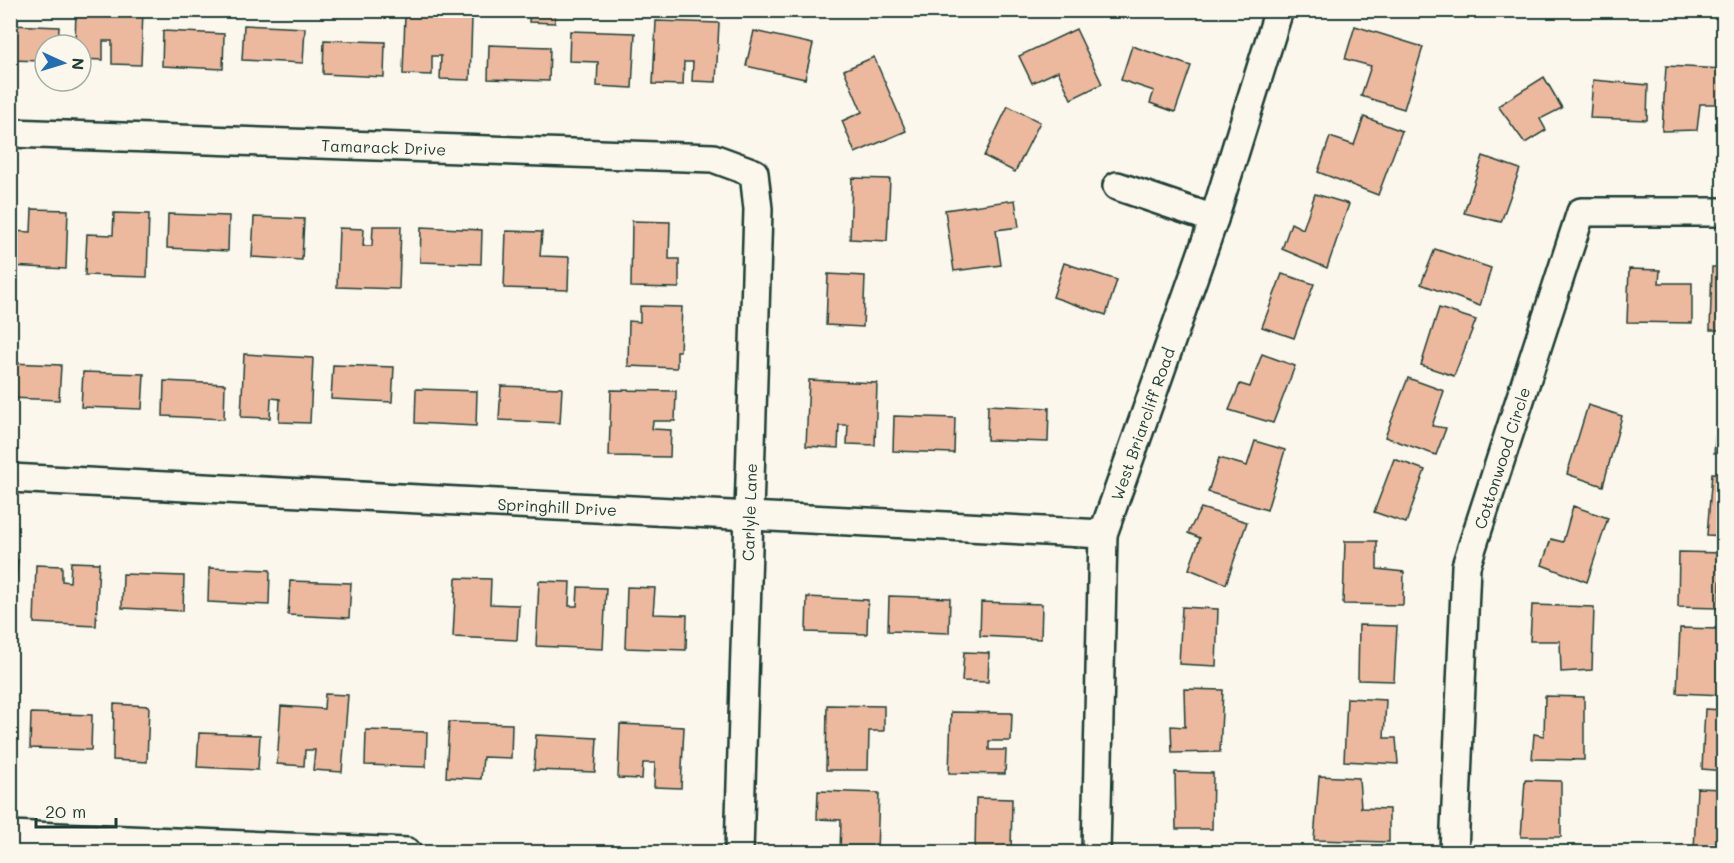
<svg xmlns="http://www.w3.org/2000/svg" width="1734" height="863" font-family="Mali,sans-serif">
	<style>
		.building { fill: #ecb99e; stroke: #1f3d34; stroke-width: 1.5 }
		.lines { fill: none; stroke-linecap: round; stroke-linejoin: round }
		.street-casing { stroke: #1f3d34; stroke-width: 32 }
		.street { stroke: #fbf7ec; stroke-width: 27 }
		.labels { text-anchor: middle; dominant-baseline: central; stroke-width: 5; stroke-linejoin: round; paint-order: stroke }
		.street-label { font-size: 16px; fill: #1f3d34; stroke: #fbf7ec }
	</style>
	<rect width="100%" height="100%" fill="#fbf7ec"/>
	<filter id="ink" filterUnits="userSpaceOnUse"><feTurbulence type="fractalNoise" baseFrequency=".0167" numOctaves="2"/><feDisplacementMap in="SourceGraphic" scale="12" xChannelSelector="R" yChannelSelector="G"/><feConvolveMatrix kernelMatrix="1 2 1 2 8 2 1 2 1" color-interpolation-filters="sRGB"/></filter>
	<g filter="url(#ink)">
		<g class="building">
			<polygon points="76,10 143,10 141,65 112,64 112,41 103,41 103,60 81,59 81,45 75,45"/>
			<polygon points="530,10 555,10 555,23 529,22"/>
			<polygon points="405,15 472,18 470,80 440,79 441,56 432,56 432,75 403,74"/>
			<polygon points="656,21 719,23 716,82 692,81 693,62 684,62 683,85 653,84"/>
			<polygon points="10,25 59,27 58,45 45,45 45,61 10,60"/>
			<polygon points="244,25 305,28 303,63 242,60"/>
			<polygon points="1355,26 1423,47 1404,109 1361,96 1371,66 1345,59"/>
			<polygon points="1076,29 1102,84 1071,99 1058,71 1032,83 1019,56"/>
			<polygon points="163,31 224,34 223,69 162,66"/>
			<polygon points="570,31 635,33 632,88 597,86 598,62 569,61"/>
			<polygon points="754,31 813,44 805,79 746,66"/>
			<polygon points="324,40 385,42 384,77 323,74"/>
			<polygon points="489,45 550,47 549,81 488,79"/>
			<polygon points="1132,46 1191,66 1175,112 1150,103 1154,91 1121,80"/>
			<polygon points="874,57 906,131 855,153 842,121 862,112 844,70"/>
			<polygon points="1666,66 1724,69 1724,104 1700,104 1697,130 1662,131"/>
			<polygon points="1544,77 1562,108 1540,119 1546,130 1525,143 1498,106"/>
			<polygon points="1593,80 1648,85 1647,120 1590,118"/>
			<polygon points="1008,106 1040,122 1015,172 984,156"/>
			<polygon points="1364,117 1402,131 1378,195 1318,172 1330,137 1354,145"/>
			<polygon points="1483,156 1520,169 1501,222 1464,213"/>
			<polygon points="852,178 890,179 887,241 850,239"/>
			<polygon points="1315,194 1349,204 1327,268 1282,249 1291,223 1303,229"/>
			<polygon points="1015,200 1019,227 996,230 1001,265 954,271 945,210"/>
			<polygon points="32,209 68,210 66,269 10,266 10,231 31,232"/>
			<polygon points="114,213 149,214 147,277 85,275 87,234 113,235"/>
			<polygon points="168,214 229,216 228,251 167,248"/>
			<polygon points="254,217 304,219 302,260 252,257"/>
			<polygon points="632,221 670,222 669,259 679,259 679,288 631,287"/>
			<polygon points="373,226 401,226 399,289 337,287 339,228 364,229 363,246 372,246"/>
			<polygon points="421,227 482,230 481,264 420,262"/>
			<polygon points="506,231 542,232 540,256 569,257 568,290 504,288"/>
			<polygon points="1435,249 1491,268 1480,306 1421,284"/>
			<polygon points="1064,263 1117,280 1106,315 1053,297"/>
			<polygon points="1712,267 1724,267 1724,330 1710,330"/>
			<polygon points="1629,269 1660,270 1659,283 1692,283 1692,323 1627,322"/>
			<polygon points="828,274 865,276 863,327 826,325"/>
			<polygon points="1282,274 1314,284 1294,338 1262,327"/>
			<polygon points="640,306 682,307 680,351 677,351 677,368 628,366 629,321 640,322"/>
			<polygon points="1439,308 1476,320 1454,376 1421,365"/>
			<polygon points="244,354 313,358 310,423 279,422 280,399 271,398 270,418 241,417"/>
			<polygon points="1262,354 1295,366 1273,423 1229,410 1240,384 1250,387"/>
			<polygon points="10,363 61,365 59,400 10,398"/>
			<polygon points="333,365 394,367 392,402 331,399"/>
			<polygon points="83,372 144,374 142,409 81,407"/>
			<polygon points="1408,378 1444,391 1432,426 1446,428 1436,455 1385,437"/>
			<polygon points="809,380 877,383 875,445 847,444 848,425 839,425 838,448 806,446"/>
			<polygon points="164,381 225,384 224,419 163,416"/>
			<polygon points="501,386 562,388 560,423 499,420"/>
			<polygon points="416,389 477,391 476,426 415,423"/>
			<polygon points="1720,389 1724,389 1724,452 1714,453"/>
			<polygon points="611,390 676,391 675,421 653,421 652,429 671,430 670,457 609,456"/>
			<polygon points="988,405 1049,408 1048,442 987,440"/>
			<polygon points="1588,405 1622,416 1603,486 1567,474"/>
			<polygon points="894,416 955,418 954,453 893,451"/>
			<polygon points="1255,441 1285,450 1267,510 1208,492 1219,458 1247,466"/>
			<polygon points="1394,459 1425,470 1406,523 1374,512"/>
			<polygon points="1712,473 1724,474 1724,536 1707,535"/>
			<polygon points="1573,506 1608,518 1587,582 1542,565 1551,539 1563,542"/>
			<polygon points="1201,508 1247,522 1226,584 1189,569 1200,538 1188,533"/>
			<polygon points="1345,541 1377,541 1377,569 1404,572 1403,605 1343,604"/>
			<polygon points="1679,552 1724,553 1724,581 1720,580 1719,608 1678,607"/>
			<polygon points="10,559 18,560 13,623 10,623"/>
			<polygon points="71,562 99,563 96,626 34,623 36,565 62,566 62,581 70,582"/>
			<polygon points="209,568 270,570 269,605 208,602"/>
			<polygon points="123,574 184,576 183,611 122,608"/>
			<polygon points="456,578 491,579 490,604 519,605 517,640 453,637"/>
			<polygon points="290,581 351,583 349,618 288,615"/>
			<polygon points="539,581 570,582 569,606 577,606 578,587 606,588 603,649 536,646"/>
			<polygon points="627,587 655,588 653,614 687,615 686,650 625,648"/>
			<polygon points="889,596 950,598 949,633 888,631"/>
			<polygon points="807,597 868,600 867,634 806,632"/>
			<polygon points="981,602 1042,604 1041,639 980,636"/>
			<polygon points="1532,605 1594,607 1592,670 1561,672 1560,641 1530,641"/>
			<polygon points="1182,607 1218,609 1216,666 1179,664"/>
			<polygon points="1359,625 1397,626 1394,681 1358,680"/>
			<polygon points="1680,628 1721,629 1720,659 1724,660 1724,695 1677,693"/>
			<polygon points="964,652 989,653 988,682 962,681"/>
			<polygon points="1184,689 1223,690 1220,752 1172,753 1171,726 1185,727"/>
			<polygon points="325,694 348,695 342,772 313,770 315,750 305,750 304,766 277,764 281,706 324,709"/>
			<polygon points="1545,696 1584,697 1584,760 1532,759 1534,734 1544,736"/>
			<polygon points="1347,698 1386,700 1384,738 1396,738 1398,764 1344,761"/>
			<polygon points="114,704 149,706 147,762 113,760"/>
			<polygon points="827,705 884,706 884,731 869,731 868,770 826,770"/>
			<polygon points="1705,709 1724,710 1724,771 1702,769"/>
			<polygon points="951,712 1012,713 1011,741 989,741 989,750 1006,750 1005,774 949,773"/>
			<polygon points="31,713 92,715 91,750 30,748"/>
			<polygon points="449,722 512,724 511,758 483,757 481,779 446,777"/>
			<polygon points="620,724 684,727 681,788 654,787 655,763 643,763 642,779 618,778"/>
			<polygon points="366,730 427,732 426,767 365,765"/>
			<polygon points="199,733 260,735 258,770 197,767"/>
			<polygon points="536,735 597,738 595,772 534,770"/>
			<polygon points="1175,772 1213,773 1212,829 1176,829"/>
			<polygon points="1319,776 1359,778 1361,808 1389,809 1389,842 1314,840"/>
			<polygon points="1525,780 1561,781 1561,837 1521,837"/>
			<polygon points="1697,788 1724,789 1724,851 1694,850"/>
			<polygon points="818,791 879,793 877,852 840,852 841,820 817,819"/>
			<polygon points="976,798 1012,799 1011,852 975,852"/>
		</g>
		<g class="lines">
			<g class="street-casing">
				<g id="street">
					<path id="s1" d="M 10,133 L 713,158 L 754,173 L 758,209 L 739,852"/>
					<polyline points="1117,186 1214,219"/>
					<path id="s2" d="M 10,478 L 1103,534"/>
					<polyline points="10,835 407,852"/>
					<path id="s3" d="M 1096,852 L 1103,534 L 1214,219 L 1279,10"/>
					<path id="s4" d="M 1454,852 L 1466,566 L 1581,212 L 1724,212"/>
				</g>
			</g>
			<use href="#street" class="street"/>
		</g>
	</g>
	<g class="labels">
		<g class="street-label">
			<text stroke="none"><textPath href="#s1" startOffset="374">Tamarack Drive</textPath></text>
			<text stroke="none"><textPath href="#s3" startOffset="435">West Briarcliff Road</textPath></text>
			<text stroke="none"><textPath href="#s4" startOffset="400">Cottonwood Circle</textPath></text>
			<text stroke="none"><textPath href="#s2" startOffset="548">Springhill Drive</textPath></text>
			<text transform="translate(749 512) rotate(-88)">Carlyle Lane</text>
		</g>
	</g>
	<rect width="1734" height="863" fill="none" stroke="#fbf7ec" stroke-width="36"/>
	<rect x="18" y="18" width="1698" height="827" fill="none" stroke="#1f3d34" stroke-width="2" filter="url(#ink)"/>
	<g transform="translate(63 63) rotate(94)"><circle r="28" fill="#fbf7ec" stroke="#a3ada2" stroke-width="1.5"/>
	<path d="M0-4.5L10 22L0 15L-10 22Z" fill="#1f6fb2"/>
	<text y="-9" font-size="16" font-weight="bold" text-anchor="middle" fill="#1f3d34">N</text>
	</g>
	<path d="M36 818v9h80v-9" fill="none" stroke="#1f3d34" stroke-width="3"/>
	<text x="45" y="818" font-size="18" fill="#1f3d34" stroke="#fbf7ec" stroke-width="4.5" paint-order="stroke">20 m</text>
</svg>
